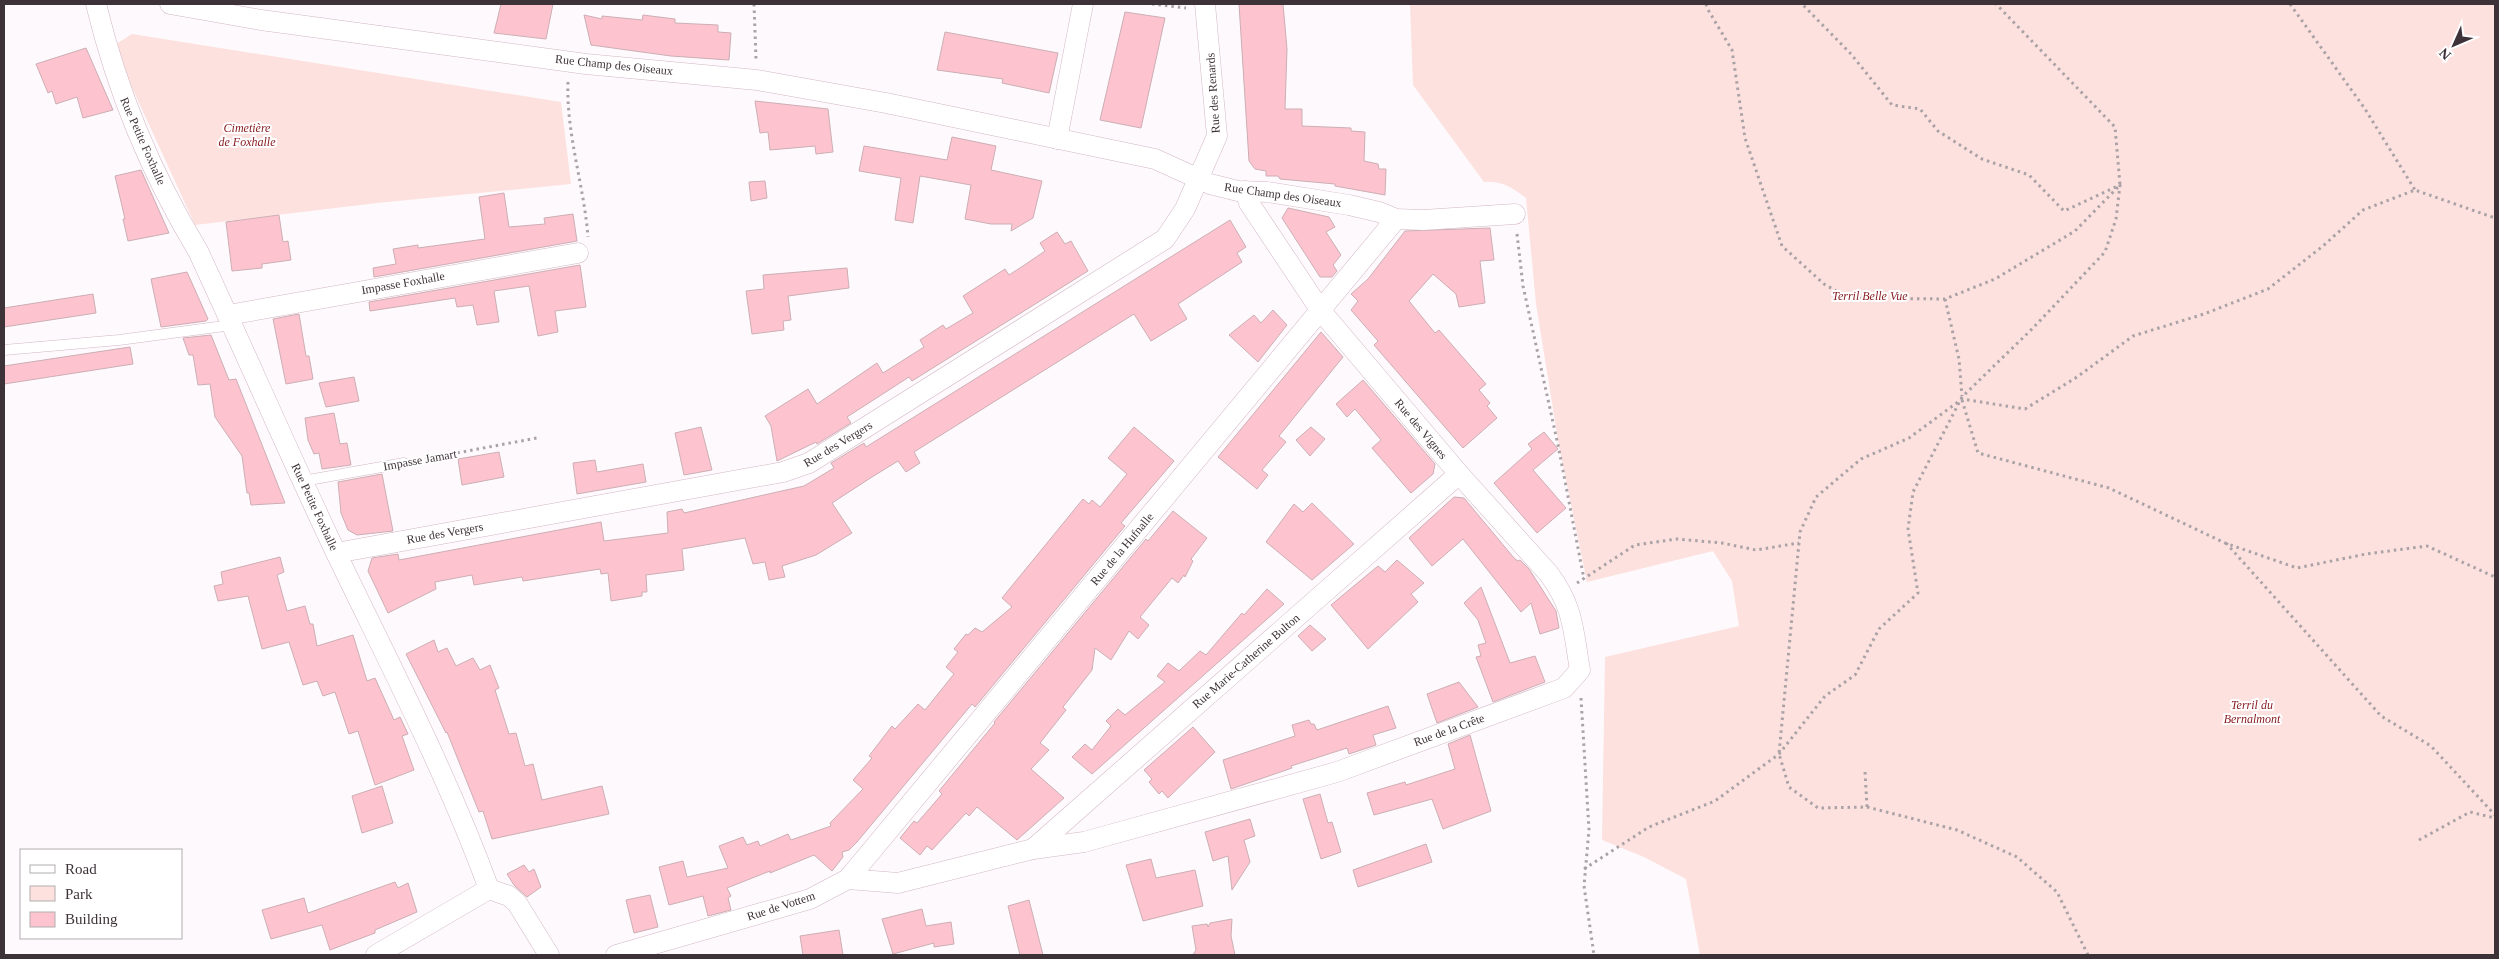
<svg xmlns="http://www.w3.org/2000/svg" width="2499" height="959" font-family="'Times New Roman',serif">
	<style>
		.green { fill: #fde1de }
		.building { fill: #fdc4d0; stroke: #ccaeb4 }
		.lines { fill: none; stroke-linecap: round; stroke-linejoin: round }
		.lane-casing { stroke: #d2b7c5; stroke-width: 11 }
		.street-casing { stroke: #d2b7c5; stroke-width: 21 }
		.path { stroke: #aaa2a6; stroke-width: 3; stroke-dasharray: 2.5 4; stroke-linecap: butt }
		.lane { stroke: #fff; stroke-width: 10 }
		.street { stroke: #fff; stroke-width: 20 }
		.labels { text-anchor: middle; dominant-baseline: central; stroke-width: 4; stroke-linejoin: round; paint-order: stroke }
		.street-label { font-size: 12px; fill: #3d3238; stroke: #fff }
		.park-label { font-size: 12px; font-style: italic; fill: #8a1e23; stroke: #fff }
	</style>
	<rect width="100%" height="100%" fill="#fef9fc"/>
	<g class="green">
		<path d="M 1410,4 L 2495,4 L 2495,955 L 1700,955 L 1686,879 L 1644,857 L 1602,840 L 1605,657 L 1739,626 L 1732,581 L 1713,551 L 1587,582 L 1559,446 L 1536,304 L 1526,198 C 1513,188 1501,180 1484,182 L 1413,85 Z"/>
		<polygon points="132,34 561,102 571,184 377,203 195,225 113,46"/>
	</g>
	<g class="building">
		<polygon points="501,4 553,4 546,39 494,33"/>
		<polygon points="1239,4 1283,4 1287,49 1285,109 1302,109 1302,126 1351,128 1351,131 1365,132 1364,161 1378,164 1379,169 1386,169 1385,195 1335,186 1335,184 1280,179 1278,176 1266,176 1266,171 1255,169 1249,161"/>
		<polygon points="1125,12 1165,18 1141,128 1100,120"/>
		<polygon points="584,15 602,19 602,16 642,20 643,15 675,19 675,23 718,25 718,32 731,33 729,60 671,56 591,45"/>
		<polygon points="945,32 1058,53 1049,93 1002,83 1003,79 937,70"/>
		<polygon points="86,48 113,110 83,118 77,97 56,104 52,91 48,93 36,64"/>
		<polygon points="755,101 828,109 833,152 816,154 815,146 770,150 768,132 760,133"/>
		<polygon points="952,137 996,146 991,170 1042,181 1033,218 1011,231 1012,224 991,224 965,219 971,185 920,176 913,223 895,220 901,178 859,171 864,146 947,160"/>
		<polygon points="141,170 169,233 128,241 123,219 125,219 115,176"/>
		<polygon points="765,181 767,198 751,201 749,182"/>
		<polygon points="504,193 509,227 545,224 544,218 573,214 577,241 374,277 373,268 396,264 393,249 418,245 418,248 485,239 479,197"/>
		<polygon points="1288,208 1329,217 1335,227 1326,232 1341,255 1333,265 1337,271 1332,277 1320,277 1282,218"/>
		<polygon points="279,215 283,242 288,241 291,260 262,264 262,268 232,271 226,222"/>
		<polygon points="1230,220 1246,247 1237,253 1242,262 1178,304 1187,319 1151,341 1134,314 914,452 920,463 906,472 898,461 872,477 832,503 852,533 816,555 782,566 785,577 769,580 765,562 753,564 745,538 682,549 684,570 646,575 647,592 642,592 642,596 611,601 608,573 601,574 600,569 523,581 522,577 474,585 472,575 435,582 436,589 388,613 368,571 372,558 398,554 399,560 601,522 604,541 668,533 667,512 682,509 684,513 804,486 834,468 831,463 864,443 866,447"/>
		<polygon points="1490,228 1494,260 1480,261 1485,303 1459,307 1456,294 1433,274 1409,301 1435,333 1439,330 1486,384 1479,390 1490,403 1487,406 1497,418 1463,448 1374,345 1378,341 1351,310 1358,301 1351,294 1368,279 1405,231"/>
		<polygon points="1057,232 1065,244 1071,241 1088,271 912,381 909,377 847,417 851,423 817,444 816,442 777,461 771,426 765,416 808,389 817,404 877,363 883,373 924,347 920,340 943,325 946,329 973,313 963,296 1005,269 1009,275 1023,266 1045,251 1040,243"/>
		<polygon points="580,265 586,307 555,311 558,332 538,336 529,286 494,291 499,322 477,325 473,305 457,307 455,298 370,311 369,302"/>
		<polygon points="847,268 849,288 788,296 791,320 783,321 784,330 752,334 746,291 764,289 763,275"/>
		<polygon points="187,272 208,319 206,321 161,327 151,279"/>
		<polygon points="93,294 96,313 4,327 4,308"/>
		<polygon points="1273,310 1287,325 1258,362 1229,335 1254,315 1261,323"/>
		<polygon points="299,314 306,356 309,356 313,379 286,384 273,319"/>
		<polygon points="1321,332 1343,357 1279,436 1286,442 1262,470 1268,475 1257,489 1218,457"/>
		<polygon points="211,335 229,380 236,379 285,503 251,505 249,493 247,493 242,456 215,417 210,384 198,385 193,355 189,355 183,338"/>
		<polygon points="130,347 133,364 4,384 4,366"/>
		<polygon points="354,377 359,401 326,407 319,383"/>
		<polygon points="1363,380 1435,464 1433,474 1411,493 1372,448 1381,440 1355,409 1347,417 1336,404"/>
		<polygon points="334,413 340,444 347,443 351,465 322,469 319,453 314,454 308,440 305,418"/>
		<polygon points="701,427 712,470 684,475 675,433"/>
		<polygon points="1134,427 1174,461 1121,523 1125,526 975,707 972,704 857,842 849,850 842,852 843,857 832,871 814,855 770,873 770,871 727,888 731,896 728,898 731,910 708,916 703,896 669,905 659,867 683,861 687,877 728,868 719,846 743,837 747,845 758,841 760,846 788,834 791,840 831,826 830,823 863,789 853,780 872,758 869,756 892,726 895,729 918,704 925,710 954,674 946,667 958,652 954,649 966,634 968,635 975,628 982,632 1012,607 1002,598 1083,499 1089,504 1092,500 1100,507 1127,474 1108,458"/>
		<polygon points="1311,427 1325,439 1310,456 1296,440"/>
		<polygon points="1544,432 1558,449 1533,470 1566,508 1537,533 1494,483 1532,449 1528,444"/>
		<polygon points="499,452 504,477 462,485 458,459"/>
		<polygon points="595,460 597,472 643,464 646,482 577,494 573,463"/>
		<polygon points="382,474 393,531 357,535 348,530 341,513 338,482"/>
		<polygon points="1454,497 1464,498 1514,558 1518,561 1520,560 1529,569 1556,611 1559,628 1540,634 1531,603 1521,612 1463,539 1432,566 1409,538"/>
		<polygon points="1312,503 1354,544 1312,580 1266,542 1294,504 1303,512"/>
		<polygon points="1173,511 1207,538 1191,559 1193,561 1185,577 1184,575 1178,583 1172,578 1140,617 1149,625 1138,639 1129,631 1111,660 1095,648 1092,670 1063,707 1066,710 1040,743 1049,750 1031,769 1064,798 1017,840 977,807 969,816 966,813 932,850 927,846 920,855 900,838 914,821 917,823 942,794 939,791 995,723 994,722 1146,539 1148,541"/>
		<polygon points="280,557 284,572 277,575 287,611 305,606 310,624 313,624 317,646 353,635 367,681 375,678 394,720 400,717 408,734 402,736 414,770 375,785 358,731 349,734 335,692 323,696 317,681 303,685 289,642 262,649 248,596 218,601 214,586 223,584 221,572"/>
		<polygon points="1397,560 1424,583 1411,594 1418,602 1368,649 1331,605 1378,566 1385,572"/>
		<polygon points="1481,587 1510,663 1535,656 1545,682 1493,702 1476,657 1481,656 1478,645 1486,643 1478,620 1464,603"/>
		<polygon points="1267,589 1284,604 1092,774 1072,757 1085,744 1092,750 1111,726 1106,721 1118,709 1125,715 1165,682 1157,676 1168,663 1179,671 1200,651 1206,655 1242,613 1244,615"/>
		<polygon points="1310,625 1326,639 1312,651 1298,636"/>
		<polygon points="434,640 438,652 447,648 456,666 473,658 480,670 490,665 499,688 495,690 509,734 516,733 525,766 533,764 542,800 602,786 609,814 492,839 483,811 479,812 447,732 446,733 406,654"/>
		<polygon points="1459,682 1478,707 1437,723 1427,694"/>
		<polygon points="1388,706 1396,728 1373,735 1376,745 1349,754 1347,748 1291,766 1292,768 1231,789 1223,760 1295,736 1292,725 1309,720 1311,724 1314,724 1317,730"/>
		<polygon points="1193,727 1215,752 1168,798 1162,791 1159,794 1149,782 1152,779 1144,770"/>
		<polygon points="1470,735 1491,811 1443,829 1432,799 1374,815 1367,793 1405,782 1406,785 1455,769 1448,744"/>
		<polygon points="382,786 393,823 362,833 352,796"/>
		<polygon points="1320,794 1328,823 1332,822 1341,852 1321,859 1303,799"/>
		<polygon points="1250,819 1255,836 1244,840 1250,862 1232,890 1228,856 1213,861 1205,832"/>
		<polygon points="1426,844 1432,862 1358,887 1353,870"/>
		<polygon points="1151,859 1156,878 1195,870 1203,906 1143,921 1126,865"/>
		<polygon points="524,865 529,872 534,869 541,887 527,897 514,885 507,874"/>
		<polygon points="395,882 398,888 408,883 417,912 375,930 375,933 330,950 322,925 271,939 262,910 304,898 308,913"/>
		<polygon points="650,895 658,927 634,933 626,900"/>
		<polygon points="1029,900 1043,955 1020,955 1008,906"/>
		<polygon points="922,909 926,926 951,922 954,944 934,947 934,943 893,954 882,919"/>
		<polygon points="1232,919 1231,936 1235,955 1193,955 1196,950 1192,926 1207,924 1208,927 1210,923"/>
		<polygon points="839,930 843,955 803,955 800,936"/>
	</g>
	<g class="lines">
		<g class="lane-casing">
			<g id="lane">
				<polyline points="4,350 119,340 232,325"/>
				<polyline points="303,481 404,463"/>
			</g>
		</g>
		<g class="street-casing">
			<g id="street">
				<path d="M 96,4 C 117,91 152,175 198,251 C 245,352 289,454 337,555 C 390,665 447,774 489,889 L 376,955"/>
				<polyline points="170,4 261,20 586,64 757,80 886,103 1155,159 1210,184 1238,191 1267,192 1349,205 1379,212 1396,219 1423,220 1515,214"/>
				<polyline points="1057,139 1083,4"/>
				<polyline points="228,315 578,253"/>
				<polyline points="336,553 783,472 809,463 1165,239 1185,209 1217,136 1205,4"/>
				<polyline points="1033,849 1459,474"/>
				<polyline points="848,879 1396,219"/>
				<polyline points="489,889 509,896 517,903 549,955"/>
				<path d="M 616,955 L 810,899 L 848,879 L 898,883 L 1033,849 L 1084,842 L 1337,772 L 1564,688 L 1580,670 C 1573,630 1574,608 1549,574 L 1459,474 L 1321,311 L 1249,203 L 1245,191"/>
			</g>
		</g>
		<g class="path">
			<polyline points="754,4 756,59"/>
			<polyline points="1152,4 1186,8"/>
			<polyline points="1706,4 1707,8 1732,50 1745,138 1782,246 1824,284 1848,298 1945,299 1995,279 2075,231 2120,185 2115,127 1996,4"/>
			<polyline points="2290,4 2365,109 2415,190"/>
			<path d="M 568,82 C 566,134 584,185 588,237"/>
			<polyline points="1517,234 1523,286 1558,445 1584,579"/>
			<polyline points="1945,299 1959,359 1962,396"/>
			<polyline points="1962,400 1978,453 2109,488 2225,543 2297,568 2366,554 2427,546 2495,577"/>
			<polyline points="419,460 537,438"/>
			<polyline points="2226,543 2381,716 2431,746 2495,815"/>
			<polyline points="1577,583 1635,545 1677,539 1722,543 1756,550 1799,543"/>
			<polyline points="1581,698 1589,830 1584,886 1594,955"/>
			<polyline points="1865,772 1867,807"/>
			<polyline points="2419,840 2470,812 2495,818"/>
			<polyline points="1584,869 1649,827 1715,801 1779,754 1825,696 1855,675 1879,629 1918,593 1908,529 1913,492 1962,397 2033,328 2105,252 2116,219 2120,185 2064,211 2029,175 1982,159 1938,131 1920,109 1892,105 1851,54 1802,4"/>
			<polyline points="2088,955 2057,892 2017,857 1957,830 1867,807 1818,808 1789,787 1779,754 1800,532 1816,497 1861,459 1909,438 1962,399 2025,409 2077,377 2133,336 2204,314 2268,289 2323,246 2363,210 2415,190 2495,218"/>
		</g>
		<use href="#lane" class="lane"/>
		<use href="#street" class="street"/>
	</g>
	<g class="labels">
		<g class="street-label">
			<text transform="translate(614 65) rotate(6)">Rue Champ des Oiseaux</text>
			<text transform="translate(1213 93) rotate(-94)">Rue des Renards</text>
			<text transform="translate(143 141) rotate(66)">Rue Petite Foxhalle</text>
			<text transform="translate(1283 195) rotate(8)">Rue Champ des Oiseaux</text>
			<text transform="translate(403 283) rotate(-10)">Impasse Foxhalle</text>
			<text transform="translate(1421 429) rotate(50)">Rue des Vignes</text>
			<text transform="translate(838 444) rotate(-31)">Rue des Vergers</text>
			<text transform="translate(420 460) rotate(-10)">Impasse Jamart</text>
			<text transform="translate(315 507) rotate(65)">Rue Petite Foxhalle</text>
			<text transform="translate(445 533) rotate(-10)">Rue des Vergers</text>
			<text transform="translate(1122 549) rotate(-50)">Rue de la Hufnalle</text>
			<text transform="translate(1246 661) rotate(-41)">Rue Marie-Catherine Bulton</text>
			<text transform="translate(1449 730) rotate(-20)">Rue de la Crête</text>
			<text transform="translate(781 906) rotate(-18)">Rue de Vottem</text>
		</g>
		<g class="park-label">
			<text x="247" y="128">Cimetière<tspan x="247" dy="14">de Foxhalle</tspan></text>
			<text x="1870" y="296">Terril Belle Vue</text>
			<text x="2252" y="705">Terril du<tspan x="2252" dy="14">Bernalmont</tspan></text>
		</g>
	</g>
	<rect width="2499" height="959" fill="none" stroke="#3d3238" stroke-width="10"/>
	<rect x="20" y="849" width="162" height="90" fill="#ffffff" stroke="#b1adaf"/>
	<rect x="30" y="865" width="25" height="8" fill="#ffffff" stroke="#b1adaf"/>
	<text x="65" y="874" font-size="15" fill="#3d3238">Road</text>
	<rect x="30" y="886" width="25" height="15" fill="#fde1de" stroke="#b1adaf"/>
	<text x="65" y="899" font-size="15" fill="#3d3238">Park</text>
	<rect x="30" y="912" width="25" height="15" fill="#fdc4d0" stroke="#b1adaf"/>
	<text x="65" y="924" font-size="15" fill="#3d3238">Building</text>
	<g transform="translate(2454 45) rotate(225)" stroke="#ffffff" stroke-width="4" paint-order="stroke">
	<path d="M0-4L9 19L0 12L-9 19Z" fill="#3d3238"/>
	<text y="-8" font-size="14" font-weight="bold" text-anchor="middle" fill="#3d3238">N</text>
	</g>
</svg>
